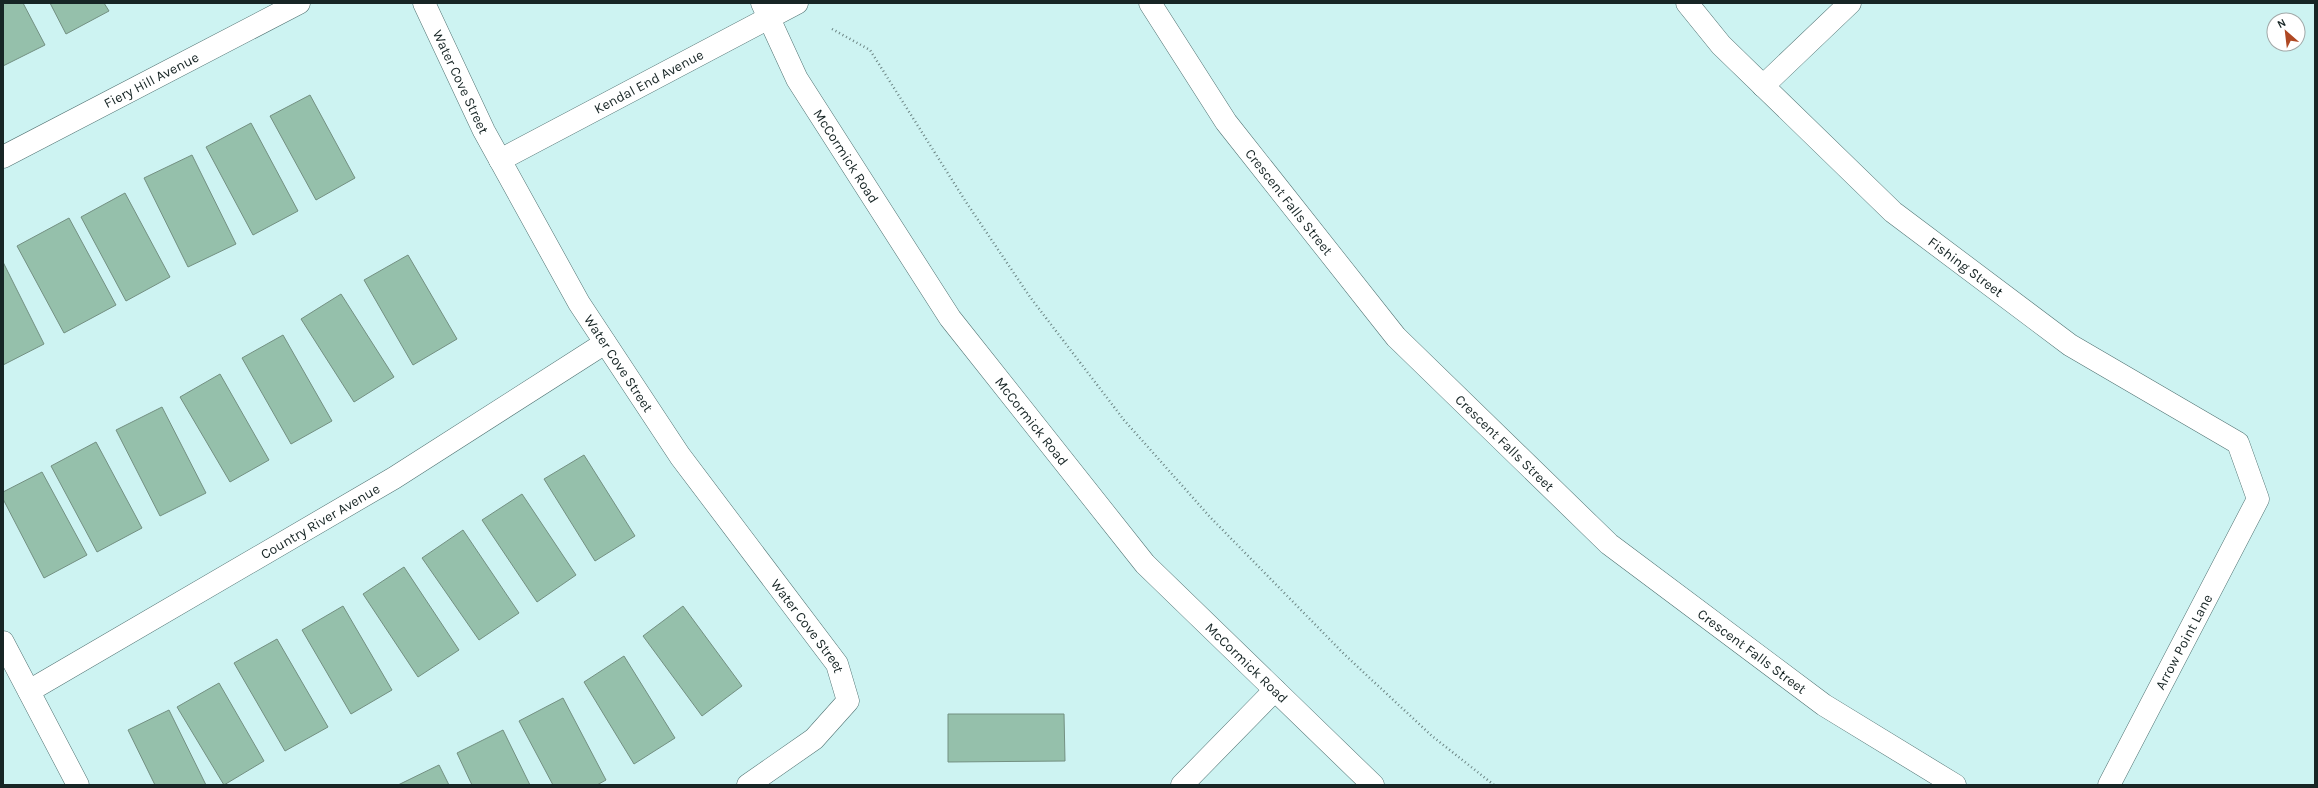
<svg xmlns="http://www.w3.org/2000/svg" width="2318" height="788" font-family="Karla,sans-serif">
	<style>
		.building { fill: #95c0ab; stroke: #739082 }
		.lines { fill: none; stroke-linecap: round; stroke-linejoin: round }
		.minor-casing { stroke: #507272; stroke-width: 23 }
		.tertiary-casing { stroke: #507272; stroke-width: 23 }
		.path { stroke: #6b8483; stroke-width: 2.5; stroke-dasharray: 1 3; stroke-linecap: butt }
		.minor { stroke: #fff; stroke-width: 22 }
		.tertiary { stroke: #fff; stroke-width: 22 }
		.labels { text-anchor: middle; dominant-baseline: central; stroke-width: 4; stroke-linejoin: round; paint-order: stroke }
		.street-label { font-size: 14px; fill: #172525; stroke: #fff }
	</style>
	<rect width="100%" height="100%" fill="#cdf3f2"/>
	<g class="building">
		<polygon points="3,3 23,3 45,45 3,66"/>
		<polygon points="50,3 104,3 109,11 66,34"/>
		<polygon points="310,95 355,178 316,200 270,116"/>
		<polygon points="251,123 298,211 253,235 206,147"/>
		<polygon points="192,155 236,244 188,267 144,178"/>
		<polygon points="125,193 170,277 126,301 81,217"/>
		<polygon points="69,218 116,305 64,333 17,246"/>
		<polygon points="408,255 457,339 413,365 364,280"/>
		<polygon points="3,262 44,344 3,365"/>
		<polygon points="341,294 394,377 354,402 301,319"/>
		<polygon points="283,335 332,421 291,444 242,358"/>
		<polygon points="220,374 269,460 230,482 180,397"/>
		<polygon points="162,407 206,493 160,516 116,430"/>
		<polygon points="96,442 142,528 97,552 51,466"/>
		<polygon points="584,455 635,536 595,561 544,479"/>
		<polygon points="42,472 87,555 44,578 3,499 3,492"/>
		<polygon points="522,494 576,575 537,602 482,520"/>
		<polygon points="463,530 519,613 479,640 422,558"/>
		<polygon points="404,567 459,650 418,677 363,594"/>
		<polygon points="343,606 392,690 351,714 302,630"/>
		<polygon points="683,606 742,686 702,716 643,636"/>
		<polygon points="277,639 328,727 285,751 234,663"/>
		<polygon points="624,656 675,738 634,764 584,682"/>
		<polygon points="219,683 264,761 224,785 177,707"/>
		<polygon points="563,698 606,780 597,785 553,785 519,721"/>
		<polygon points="169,710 206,785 155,785 128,730"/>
		<polygon points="948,714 1064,714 1065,761 948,762"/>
		<polygon points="503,730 530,785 472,785 457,753"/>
		<polygon points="439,765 449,785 398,785"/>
	</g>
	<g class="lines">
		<g class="minor-casing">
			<g id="minor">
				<path id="s1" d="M 424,3 L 484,131 L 579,303 L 680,456 L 837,664 L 848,701 L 814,739 L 748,785"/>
				<path id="s2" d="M 1150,3 L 1226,122 L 1396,337 L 1609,544 L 1824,705 L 1955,785"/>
				<path id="s3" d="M 1687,3 L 1721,45 L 1893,212 L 2070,345 L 2238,443 L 2258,499 L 2109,785"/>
				<polyline points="1763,86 1850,3"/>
				<path id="s4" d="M 3,157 L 299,3"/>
				<path id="s5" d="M 500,160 L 797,3"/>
				<polyline points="3,642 78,785"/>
				<path id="s6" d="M 29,691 L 394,478 L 605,343"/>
				<polyline points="1182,785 1275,690"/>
			</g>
		</g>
		<g class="tertiary-casing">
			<g id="tertiary">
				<path id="s7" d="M 762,3 L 797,79 L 950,318 L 1145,564 L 1373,785"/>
			</g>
		</g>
		<polyline class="path" points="832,29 870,50 966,202 1030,297 1124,420 1210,517 1345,655 1432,736 1494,785"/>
		<use href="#minor" class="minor"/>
		<use href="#tertiary" class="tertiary"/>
	</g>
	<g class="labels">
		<g class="street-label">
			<text stroke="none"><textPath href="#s4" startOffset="167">Fiery Hill Avenue</textPath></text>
			<text stroke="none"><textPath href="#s1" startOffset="87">Water Cove Street</textPath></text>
			<text stroke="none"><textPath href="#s5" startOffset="168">Kendal End Avenue</textPath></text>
			<text stroke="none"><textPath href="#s7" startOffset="175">McCormick Road</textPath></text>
			<text stroke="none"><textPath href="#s2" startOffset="243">Crescent Falls Street</textPath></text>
			<text stroke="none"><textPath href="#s3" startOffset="385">Fishing Street</textPath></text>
			<text stroke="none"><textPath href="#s1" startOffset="410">Water Cove Street</textPath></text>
			<text stroke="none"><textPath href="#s7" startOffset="499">McCormick Road</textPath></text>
			<text stroke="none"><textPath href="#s2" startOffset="567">Crescent Falls Street</textPath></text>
			<text stroke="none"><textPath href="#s6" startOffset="337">Country River Avenue</textPath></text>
			<text stroke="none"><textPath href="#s1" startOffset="734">Water Cove Street</textPath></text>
			<text transform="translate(2184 642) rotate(-62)">Arrow Point Lane</text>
			<text stroke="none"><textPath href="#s2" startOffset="891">Crescent Falls Street</textPath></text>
			<text stroke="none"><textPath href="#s7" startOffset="823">McCormick Road</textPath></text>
		</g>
	</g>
	<rect width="2318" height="788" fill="none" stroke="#172525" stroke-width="8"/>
	<g transform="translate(2286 32) rotate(332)"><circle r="19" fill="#ffffff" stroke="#a2a8a8"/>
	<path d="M0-3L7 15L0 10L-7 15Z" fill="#af4823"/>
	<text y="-6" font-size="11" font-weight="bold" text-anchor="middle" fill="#172525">N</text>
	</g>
</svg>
